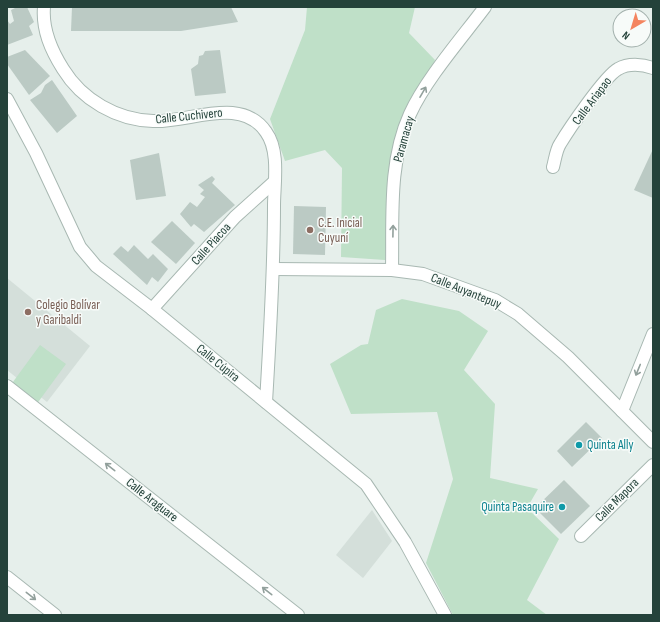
<svg xmlns="http://www.w3.org/2000/svg" width="660" height="622" font-family="'Sofia Sans Condensed',sans-serif">
	<style>
		.built { fill: #d4dfda }
		.green { fill: #bfe0c8 }
		.building { fill: #bbcac4 }
		.lines { fill: none; stroke-linecap: round; stroke-linejoin: round }
		.minor-casing { stroke: #a8b8b2; stroke-width: 14 }
		.minor { stroke: #fff; stroke-width: 12 }
		.oneway { stroke: #92a09c }
		.education-dot { fill: #8d6e63; stroke: #f7fbf9; stroke-width: 1.5 }
		.culture-dot { fill: #0f9aa8; stroke: #f7fbf9; stroke-width: 1.5 }
		.labels { text-anchor: middle; dominant-baseline: central; stroke-width: 3; stroke-linejoin: round; paint-order: stroke }
		.street-label { font-size: 13px; fill: #24423a; stroke: #f7fbf9 }
		.education-label { font-size: 13px; fill: #785e54; stroke: #f7fbf9; text-anchor: start }
		.culture-label { font-size: 13px; fill: #0d838f; stroke: #f7fbf9; text-anchor: start }
	</style>
	<rect width="100%" height="100%" fill="#e6efeb"/>
	<g class="built">
		<polygon points="7,278 90,346 47,402 7,370"/>
		<polygon points="372,510 392,541 363,578 336,555"/>
	</g>
	<g class="green">
		<polygon points="307,7 415,7 409,33 435,60 392,160 385,260 341,257 342,168 325,150 285,161 270,119 305,30"/>
		<polygon points="402,299 459,311 488,331 464,370 495,404 490,478 538,489 527,508 559,539 527,600 547,615 453,615 426,563 453,479 437,412 351,414 330,364 361,345 368,344 376,310"/>
		<polygon points="40,345 66,364 36,405 10,386"/>
	</g>
	<g class="building">
		<polygon points="17,7 27,7 34,22 29,26 33,35 7,45 7,20 10,24 14,21 11,10"/>
		<polygon points="72,7 231,7 238,22 181,31 71,31"/>
		<polygon points="25,50 50,76 29,95 7,64 7,57"/>
		<polygon points="220,50 226,93 195,96 191,69 198,64 199,56 203,55 205,51"/>
		<polygon points="52,80 77,116 57,133 30,100 41,93 45,85"/>
		<polygon points="653,149 653,198 634,190"/>
		<polygon points="159,153 166,196 136,200 130,160"/>
		<polygon points="212,176 215,179 212,183 235,205 204,232 194,224 191,227 180,214 190,202 197,207 205,197 200,194 204,190 198,185"/>
		<polygon points="294,206 326,207 325,255 293,254"/>
		<polygon points="172,221 195,243 176,264 151,242"/>
		<polygon points="134,245 148,259 153,254 168,269 158,282 152,277 147,285 113,254 121,246 128,252"/>
		<polygon points="586,422 602,438 572,467 557,451"/>
		<polygon points="564,480 590,506 561,534 535,508"/>
	</g>
	<g class="lines">
		<g class="minor-casing">
			<g id="minor">
				<path d="M 44,7 C 42,30 51,50 63,69 C 82,100 117,120 153,121 C 189,123 241,95 266,132 C 280,151 274,184 274,206 C 274,271 270,336 266,402"/>
				<polyline points="7,99 36,153 80,247 96,266 152,309 366,484 405,542 445,615"/>
				<path d="M 553,167 C 555,160 556,150 560,144 C 569,129 605,76 618,69 C 628,63 642,64 653,68"/>
				<polyline points="274,269 392,270 423,274 495,300 518,314 568,357 653,442"/>
				<path d="M 392,270 C 393,219 388,162 410,114 C 426,79 461,39 485,7"/>
				<polyline points="152,309 235,217 274,182"/>
				<polyline points="7,386 298,615"/>
				<polyline points="622,411 653,334"/>
				<polyline points="581,536 653,465"/>
				<polyline points="7,577 55,615"/>
			</g>
		</g>
		<use href="#minor" class="minor"/>
	</g>
	<defs><path id="oneway-shaft" d="M-6 0H5M1.5-3L5.5 0L1.5 3" fill="none" stroke-width="1.6" stroke-linecap="round" stroke-linejoin="round"/></defs>
	<g class="oneway">
		<use href="#oneway-shaft" transform="translate(423 92) rotate(-60)"/>
		<use href="#oneway-shaft" transform="translate(393 231) rotate(-89)"/>
		<use href="#oneway-shaft" transform="translate(638 370) rotate(112)"/>
		<use href="#oneway-shaft" transform="translate(110 467) rotate(-142)"/>
		<use href="#oneway-shaft" transform="translate(267 591) rotate(-142)"/>
		<use href="#oneway-shaft" transform="translate(31 596) rotate(38)"/>
	</g>
	<g class="education-dot">
		<circle cx="310" cy="230" r="4"/>
		<circle cx="28" cy="312" r="4"/>
	</g>
	<g class="culture-dot">
		<circle cx="579" cy="445" r="4"/>
		<circle cx="562" cy="507" r="4"/>
	</g>
	<g class="labels">
		<g class="street-label">
			<text transform="translate(592 101) rotate(-53)">Calle Ariapao</text>
			<text transform="translate(189 116) rotate(-6)">Calle Cuchivero</text>
			<text transform="translate(404 139) rotate(-74)">Paramacay</text>
			<text transform="translate(211 244) rotate(-48)">Calle Piacoa</text>
			<text transform="translate(466 291) rotate(22)">Calle Auyantepuy</text>
			<text transform="translate(218 363) rotate(39)">Calle Cúpira</text>
			<text transform="translate(152 500) rotate(38)">Calle Araguare</text>
			<text transform="translate(617 500) rotate(-45)">Calle Mapora</text>
		</g>
		<g class="education-label">
			<text x="318" y="223">C.E. Inicial<tspan x="318" dy="15">Cuyuní</tspan></text>
			<text x="36" y="305">Colegio Bolívar<tspan x="36" dy="15">y Garibaldi</tspan></text>
		</g>
		<g class="culture-label">
			<text x="587" y="445">Quinta Ally</text>
			<text x="554" y="507" text-anchor="end">Quinta Pasaquire</text>
		</g>
	</g>
	<rect width="660" height="622" fill="none" stroke="#24423a" stroke-width="16"/>
	<g transform="translate(632 28) rotate(218)"><circle r="19" fill="#f7fbf9" stroke="#a3b1ad"/>
	<path d="M0-3L7 15L0 10L-7 15Z" fill="#f4845f"/>
	<text y="-6" font-size="11" font-weight="bold" text-anchor="middle" fill="#24423a">N</text>
	</g>
</svg>
